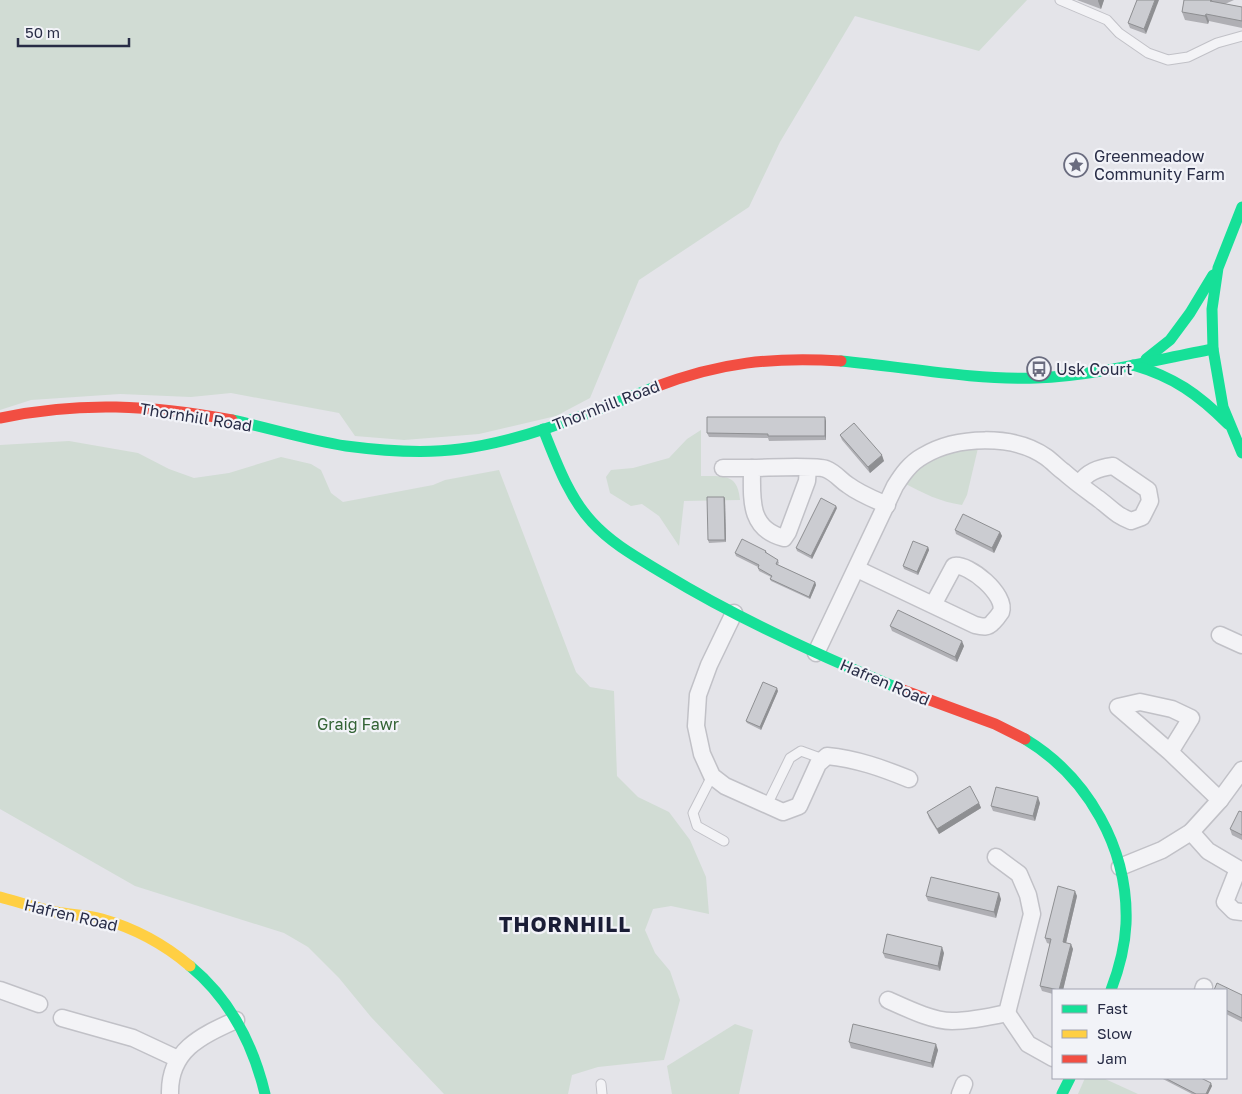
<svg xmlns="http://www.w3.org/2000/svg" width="1242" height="1094" font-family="'Golos Text',sans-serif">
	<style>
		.green { fill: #d1dcd4 }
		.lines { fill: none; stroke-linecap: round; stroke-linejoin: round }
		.lane-casing { stroke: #c1c1c7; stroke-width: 11 }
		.street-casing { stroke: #c1c1c7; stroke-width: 19 }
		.lane { stroke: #f3f3f6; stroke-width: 9 }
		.street { stroke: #f3f3f6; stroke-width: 16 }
		.fast { stroke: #16e098; stroke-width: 11 }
		.slow { stroke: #ffcf43; stroke-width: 11 }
		.jam { stroke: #f24e42; stroke-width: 11 }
		.wall { fill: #afafb4 }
		.shaded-wall { fill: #8e8f92 }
		.building { fill: #cbccd1; stroke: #8e8f92 }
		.labels { text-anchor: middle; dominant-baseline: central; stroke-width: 4.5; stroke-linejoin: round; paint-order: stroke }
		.poi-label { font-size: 16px; fill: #282c46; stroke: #f2f3f8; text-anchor: start }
		.street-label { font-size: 16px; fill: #282c46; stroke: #f2f3f8 }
		.park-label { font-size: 16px; fill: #336335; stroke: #f2f3f8 }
		.district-label { font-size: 21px; font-weight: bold; letter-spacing: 1px; fill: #1a1d36; stroke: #f2f3f8 }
	</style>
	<rect width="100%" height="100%" fill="#e4e4e9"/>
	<g class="green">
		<polygon points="0,0 1027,0 979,51 855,16 780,142 749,207 639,280 590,398 556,416 479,434 404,440 355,436 339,413 231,393 191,397 120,394 31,400 0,410"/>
		<path d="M 701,430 L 701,476 C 723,476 738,473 740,500 L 684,501 L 679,546 L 659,516 L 642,504 L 631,506 L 610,493 L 606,477 L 611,470 L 633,468 L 669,458 L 687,439 Z"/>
		<polygon points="69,441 138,453 169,469 194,478 229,473 281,457 311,464 321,470 331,493 343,502 433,485 445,480 499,470 576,672 590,687 614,691 617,776 638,797 669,812 690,840 706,877 709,914 671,906 653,909 645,930 655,953 670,971 680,1000 664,1060 598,1067 572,1075 568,1094 444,1094 371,1017 339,978 308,947 284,933 135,886 0,809 0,445"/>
		<path d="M 978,448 L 967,495 L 962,505 C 940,502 923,493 904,483 L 926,461 L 946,452 Z"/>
		<polygon points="735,1024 753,1030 739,1094 672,1094 667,1066"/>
		<polygon points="1085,1078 1103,1078 1138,1094 1078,1094"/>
	</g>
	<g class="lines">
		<g class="lane-casing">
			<g id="lane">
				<polyline points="1060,0 1107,20 1119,33 1148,53 1168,60 1188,57 1217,43 1242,36"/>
				<polyline points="712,776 693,813 697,826 724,841"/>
				<polyline points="767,805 790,758 801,751 823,759"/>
				<polyline points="601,1084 602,1094"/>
			</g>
		</g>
		<g class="street-casing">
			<g id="street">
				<polyline points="723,468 752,468"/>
				<path d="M 808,468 L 807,481 L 788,532 L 784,538 C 748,529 752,498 752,468 C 767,468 815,465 826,469 C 836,473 840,480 848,485 C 860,494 873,499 887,505"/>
				<path d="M 857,569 L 975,625 C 983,627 988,628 993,622 C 996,619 999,615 1001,612 C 1007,595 969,563 954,566 L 933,605"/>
				<path d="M 734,613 L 709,665 L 698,695 L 696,726 L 702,754 L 712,776 L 725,786 L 783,812 L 799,806 L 818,764 L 827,756 C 857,759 882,768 909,779"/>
				<polyline points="1220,635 1242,645"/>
				<path d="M 816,653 L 895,486 C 902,475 910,463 923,456 C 956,436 1014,434 1046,457 C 1053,462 1058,468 1064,472 C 1075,482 1088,491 1100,500 C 1113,510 1116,515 1131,521 L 1142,517 L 1150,501 L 1148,490 L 1113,466 C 1098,468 1087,472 1079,484"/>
				<polyline points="1170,752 1191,718 1172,709 1140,702 1118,707 1170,752 1220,800"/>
				<polyline points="1191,832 1208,851 1242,871"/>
				<polyline points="1120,867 1162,850 1191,832 1220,800 1242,770"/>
				<polyline points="1238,869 1225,902 1234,911 1242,912"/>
				<polyline points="0,990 39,1004"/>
				<polyline points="1203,990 1204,987"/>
				<path d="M 888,1000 C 906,1008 932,1021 952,1021 C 970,1021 989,1017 1007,1013 L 1032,914 L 1028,895 L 1019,874 L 996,857"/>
				<polyline points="1007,1013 1028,1044 1053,1058"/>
				<polyline points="62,1018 133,1038 178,1059"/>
				<path d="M 170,1094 C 169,1050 201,1036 236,1020"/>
				<polyline points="960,1094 964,1084"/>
			</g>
		</g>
		<use href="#lane" class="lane"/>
		<use href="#street" class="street"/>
		<g class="fast">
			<polyline points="1242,207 1218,268 1212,309 1213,349 1223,407 1242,453"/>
			<polyline points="1146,359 1170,340 1190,313 1213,275"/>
			<path d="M 841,361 C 906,367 971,380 1036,378 C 1095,376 1154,360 1213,349"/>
			<path d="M 1133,365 C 1174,377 1198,394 1228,424"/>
			<path d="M 232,420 C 270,428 307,440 346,446 C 384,451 423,454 460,449 C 528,440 592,412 655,387"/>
			<path d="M 543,429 C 556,461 568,496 592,522 C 613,545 640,559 666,575 C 740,620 820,656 900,689"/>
			<path d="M 1025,739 C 1088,777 1129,849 1126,924 C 1125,946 1119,969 1111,990"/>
			<path d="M 190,966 C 230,999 253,1044 265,1094"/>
			<polyline points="1062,1094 1070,1078"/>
		</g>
		<path class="slow" d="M 0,897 C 18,902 37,908 56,912 C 71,915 87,915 102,919 C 134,928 164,944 190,966"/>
		<g class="jam">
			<path d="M 655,387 C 721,362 771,357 841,361"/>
			<path d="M 0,418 C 81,401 151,405 232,420"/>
			<polyline points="900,689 995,724 1025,739"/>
		</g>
	</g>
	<g class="wall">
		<polygon points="1077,0 1104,0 1101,9"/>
		<polygon points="1137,0 1146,34 1130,28 1128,23"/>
		<polygon points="1184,0 1234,0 1225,4 1242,7 1242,28 1209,21 1208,24 1185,20 1182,12"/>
		<polygon points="826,421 826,440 769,441 768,438 709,437 707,433"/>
		<polygon points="840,435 884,461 870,473 842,440"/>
		<polygon points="724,497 725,499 726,542 709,543 708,540"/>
		<polygon points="837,508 812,559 797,551 796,548"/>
		<polygon points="955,530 1000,532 1002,536 994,553 956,534"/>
		<polygon points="928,547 929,550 918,575 904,569 903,566"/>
		<polygon points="766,551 767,553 779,562 778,565 815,582 816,585 810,599 771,581 770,579 771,577 759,571 758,568 758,567 736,556 735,553"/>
		<polygon points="890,626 964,646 957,662 892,631"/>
		<polygon points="778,691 761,730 747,723 746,721"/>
		<polygon points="979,803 981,808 939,834 929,818 927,812"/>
		<polygon points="1040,803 1035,821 993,811 991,806"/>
		<polygon points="1242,812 1242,840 1232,835 1230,829"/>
		<polygon points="926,896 1001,899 996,918 928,901"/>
		<polygon points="1077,896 1066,943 1073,949 1063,990 1053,990 1053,994 1042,991 1040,986 1050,944 1047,943 1045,938"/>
		<polygon points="883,953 944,953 940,971 885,958"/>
		<polygon points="1226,990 1242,995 1242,1022 1226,1014"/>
		<polygon points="849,1042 938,1050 933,1068 851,1048"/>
		<polygon points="1161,1078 1201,1078 1212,1086 1208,1094 1192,1094"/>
	</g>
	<g class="shaded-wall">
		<polygon points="1098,0 1104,0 1101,9 1098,1"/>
		<polygon points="1155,0 1159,0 1146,34 1144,29"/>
		<polygon points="1206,14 1209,21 1208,24 1205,16"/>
		<polygon points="825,417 826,421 826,440 825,436"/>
		<polygon points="882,455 884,461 870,473 868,467"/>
		<polygon points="724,497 725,499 726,542 725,540"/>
		<polygon points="836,506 837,508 812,559 811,556"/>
		<polygon points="1000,532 1002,536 994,553 992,548"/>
		<polygon points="928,547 929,550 918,575 917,572"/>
		<polygon points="815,582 816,585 810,599 809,597"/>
		<polygon points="962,641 964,646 957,662 955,657"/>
		<polygon points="777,688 778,691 761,730 760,727"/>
		<polygon points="1038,797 1040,803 1035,821 1033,816"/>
		<polygon points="979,803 981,808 939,834 937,829"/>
		<polygon points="1075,891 1077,896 1065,947 1063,942"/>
		<polygon points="999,893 1001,899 996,918 994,912"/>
		<polygon points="1071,944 1073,949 1063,990 1059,990"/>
		<polygon points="942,947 944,953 940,971 938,966"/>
		<polygon points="936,1044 938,1050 933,1068 931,1063"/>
		<polygon points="1211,1083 1212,1086 1208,1094 1206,1094"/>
	</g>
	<g class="building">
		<polygon points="1137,0 1155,0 1144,29 1128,23"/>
		<polygon points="1184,0 1212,0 1210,1 1242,7 1242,21 1206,14 1205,16 1182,12"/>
		<polygon points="707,417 825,417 825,436 768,436 768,434 707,433"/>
		<polygon points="854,423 882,455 868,467 840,435"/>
		<polygon points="707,497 724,497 725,540 708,540"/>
		<polygon points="821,498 836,506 811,556 796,548"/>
		<polygon points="963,514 1000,532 992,548 955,530"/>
		<polygon points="742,539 766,551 765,552 778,560 776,564 815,582 809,597 770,579 772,576 758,568 759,565 735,553"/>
		<polygon points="913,541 928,547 917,572 903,566"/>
		<polygon points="898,610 962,641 955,657 890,626"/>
		<polygon points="763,682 777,688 760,727 746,721"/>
		<polygon points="970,786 979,803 937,829 927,812"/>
		<polygon points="996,787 1038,797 1033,816 991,806"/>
		<polygon points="1239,811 1242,812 1242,835 1230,829"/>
		<polygon points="931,877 999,893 994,912 926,896"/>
		<polygon points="1058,886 1075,891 1063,942 1071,944 1059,990 1040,986 1051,939 1045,938"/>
		<polygon points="887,934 942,947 938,966 883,953"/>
		<polygon points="1217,983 1242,995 1242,1018 1226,1010 1226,990 1214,990"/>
		<polygon points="853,1024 936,1044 931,1063 849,1042"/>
		<polygon points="1165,1078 1201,1078 1211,1083 1206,1094 1196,1094"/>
	</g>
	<defs>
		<g id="sight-ring" transform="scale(1.25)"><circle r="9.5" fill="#f2f3f8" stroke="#6a6c7f" stroke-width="1.5"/><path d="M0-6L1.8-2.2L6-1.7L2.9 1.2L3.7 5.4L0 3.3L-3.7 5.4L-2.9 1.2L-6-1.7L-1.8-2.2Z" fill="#6a6c7f"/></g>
		<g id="bus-ring" transform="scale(1.25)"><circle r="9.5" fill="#f2f3f8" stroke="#6a6c7f" stroke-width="1.5"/><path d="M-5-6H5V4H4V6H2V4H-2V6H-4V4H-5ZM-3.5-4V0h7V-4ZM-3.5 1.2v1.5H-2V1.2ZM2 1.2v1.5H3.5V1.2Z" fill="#6a6c7f"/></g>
	</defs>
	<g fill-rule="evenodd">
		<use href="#sight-ring" x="1076" y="165"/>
		<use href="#bus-ring" x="1039" y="369"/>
	</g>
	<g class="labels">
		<g class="poi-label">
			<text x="1094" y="156">Greenmeadow<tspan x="1094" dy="18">Community Farm</tspan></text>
			<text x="1056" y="369">Usk Court</text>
		</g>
		<g class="street-label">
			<text transform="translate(606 405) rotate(-21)">Thornhill Road</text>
			<text transform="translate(196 417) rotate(9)">Thornhill Road</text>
			<text transform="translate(885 682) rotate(23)">Hafren Road</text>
			<text transform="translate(71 915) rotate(13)">Hafren Road</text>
		</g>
		<g class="park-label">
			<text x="358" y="724">Graig Fawr</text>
		</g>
		<g class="district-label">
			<text x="565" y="924">THORNHILL</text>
		</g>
	</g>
	<rect x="1052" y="989" width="175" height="90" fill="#f2f3f8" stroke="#a1a3b1"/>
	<rect x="1062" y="1005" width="25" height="8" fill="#16e098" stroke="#a1a3b1"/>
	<text x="1097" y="1014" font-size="15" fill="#282c46">Fast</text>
	<rect x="1062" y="1030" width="25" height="8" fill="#ffcf43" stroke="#a1a3b1"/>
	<text x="1097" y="1039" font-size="15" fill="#282c46">Slow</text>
	<rect x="1062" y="1055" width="25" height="8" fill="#f24e42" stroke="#a1a3b1"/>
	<text x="1097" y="1064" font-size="15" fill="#282c46">Jam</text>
	<path d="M18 38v8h111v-8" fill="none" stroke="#282c46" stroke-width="2.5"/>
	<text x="25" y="38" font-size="15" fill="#282c46" stroke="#f2f3f8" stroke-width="4" paint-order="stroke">50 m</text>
</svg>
